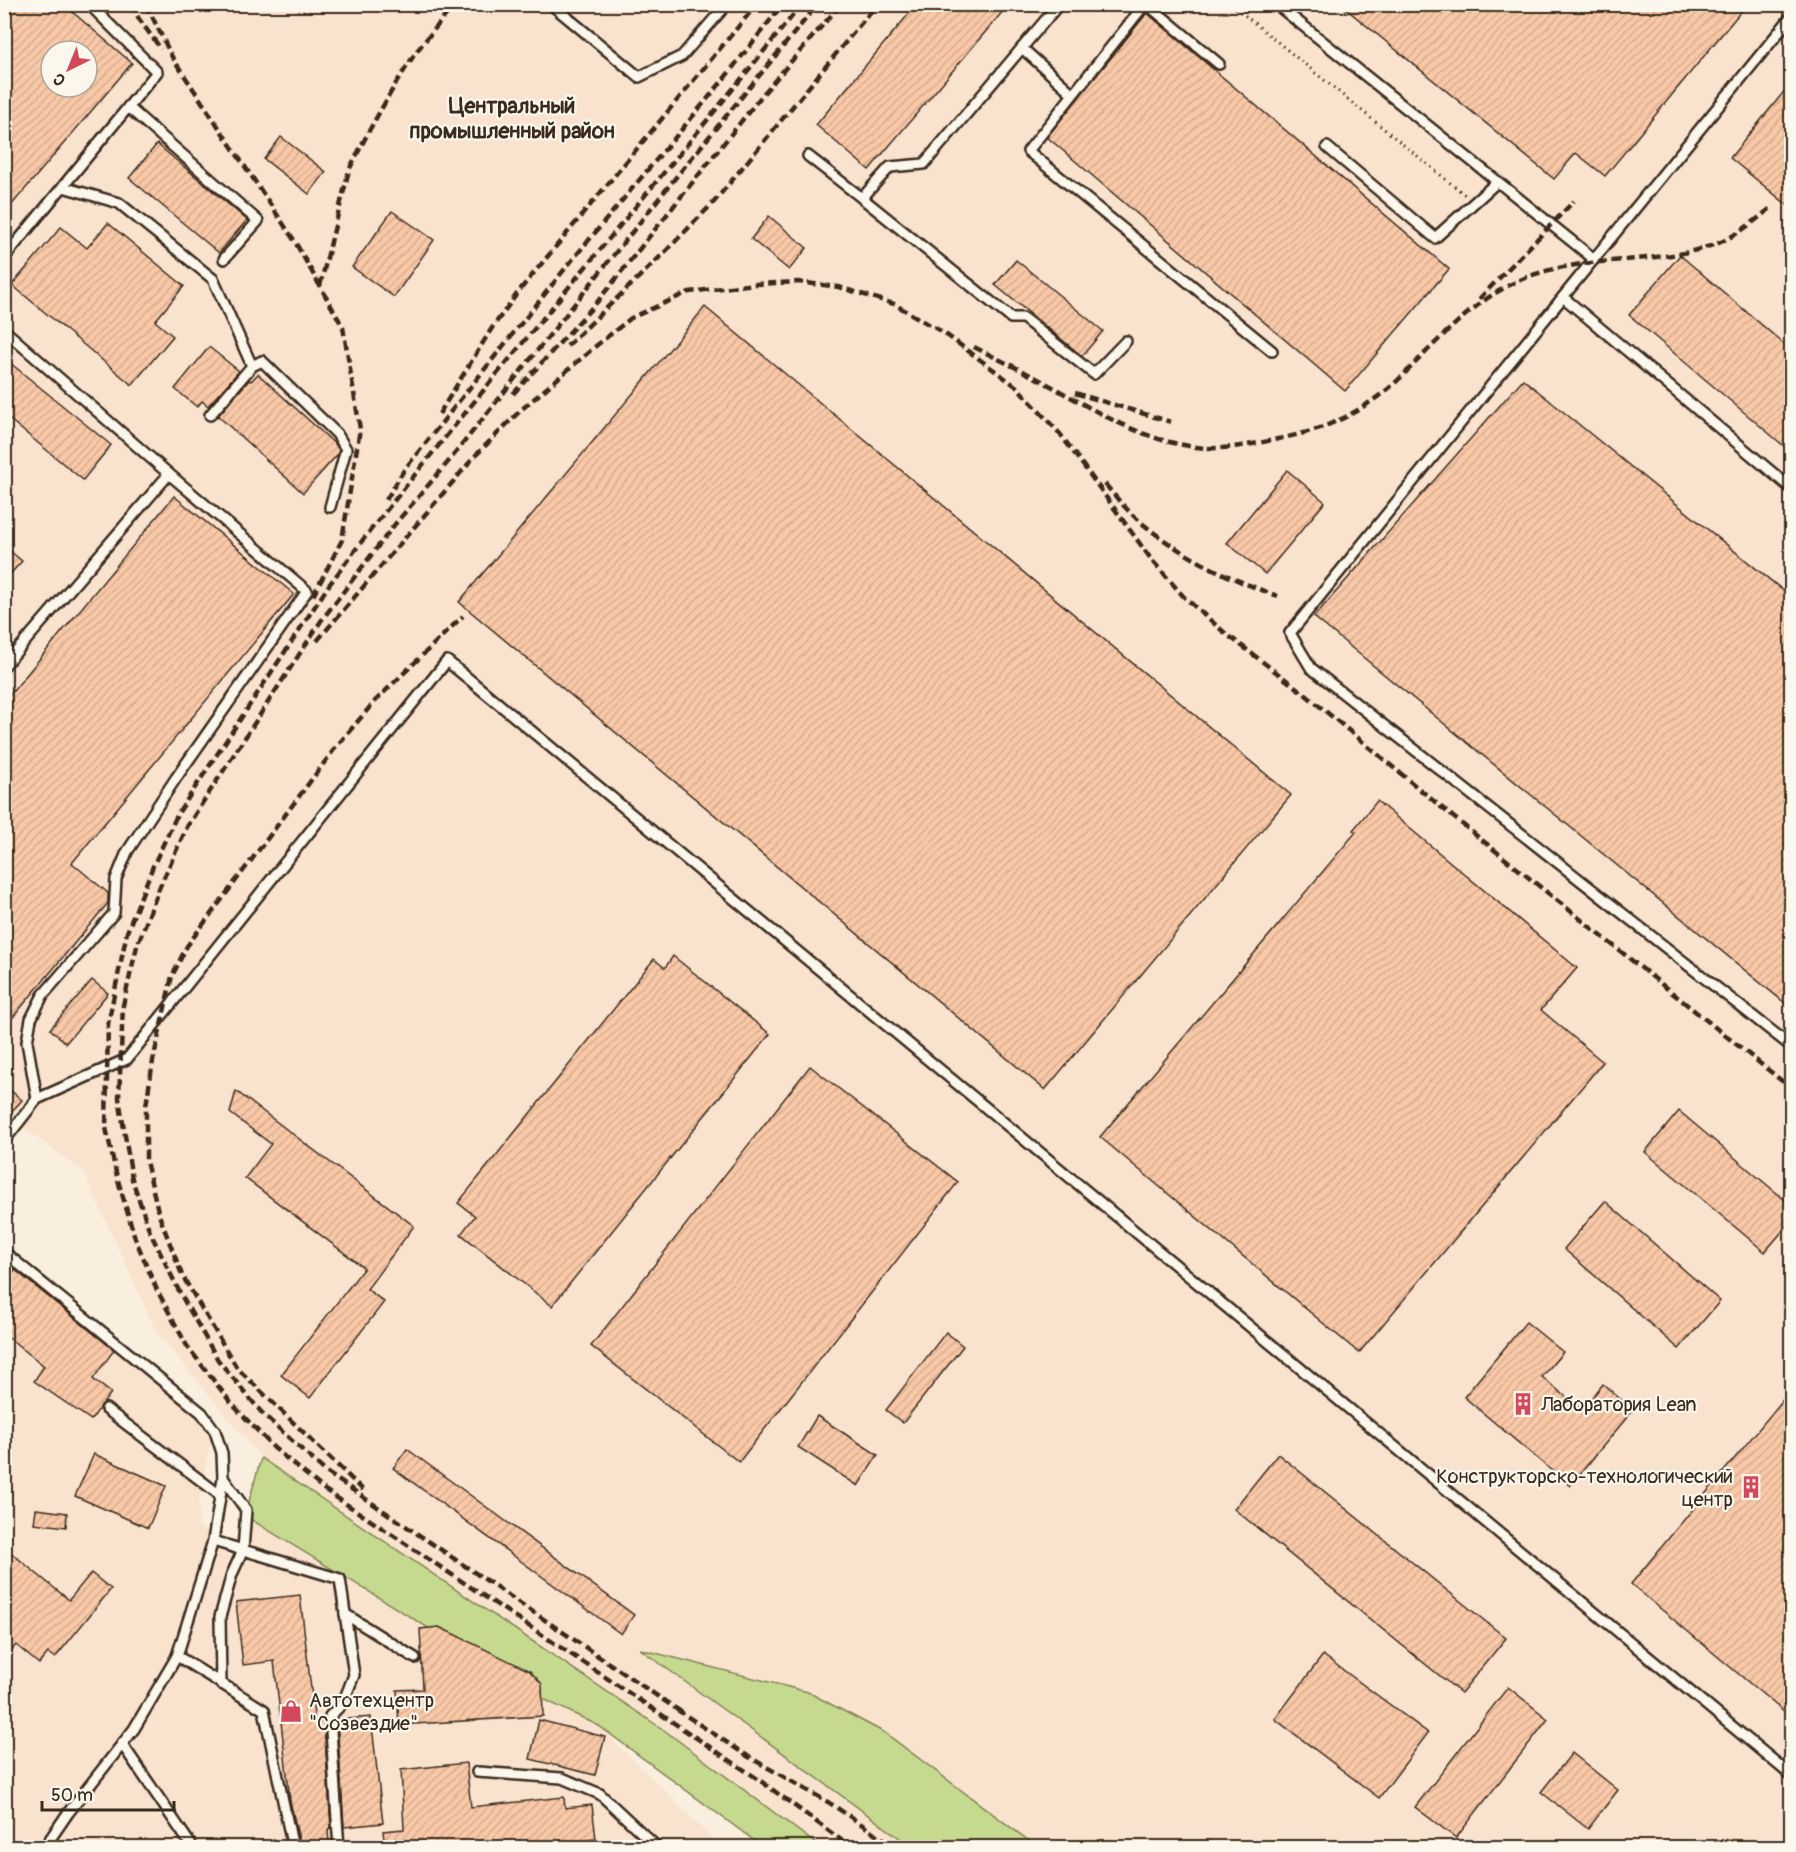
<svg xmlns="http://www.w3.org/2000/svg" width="1796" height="1852" font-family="Pangolin,sans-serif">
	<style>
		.built { fill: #f9e3ce; fill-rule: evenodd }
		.green { fill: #c6da8f; stroke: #808256; stroke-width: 1.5 }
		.building { fill: url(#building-hatch); stroke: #3b2a1e; stroke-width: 1.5; fill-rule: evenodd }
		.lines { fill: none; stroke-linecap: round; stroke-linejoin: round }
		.lane-casing { stroke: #3b2a1e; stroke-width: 14 }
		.path { stroke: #3b2a1e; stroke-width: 3; stroke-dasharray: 1.5 4.5; stroke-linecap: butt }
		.lane { stroke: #fbf7ec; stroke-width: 9 }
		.rail { stroke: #3b2a1e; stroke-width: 4.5; stroke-dasharray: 9 4.5; stroke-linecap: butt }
		.labels { text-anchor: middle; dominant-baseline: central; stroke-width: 4.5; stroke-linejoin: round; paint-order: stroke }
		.poi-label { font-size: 20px; fill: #3b2a1e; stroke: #fbf7ec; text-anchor: start }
		.quarter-label { font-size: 22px; font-weight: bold; fill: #3b2a1e; stroke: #fbf7ec }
	</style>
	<defs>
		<pattern id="building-hatch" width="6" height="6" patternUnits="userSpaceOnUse" patternTransform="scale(1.5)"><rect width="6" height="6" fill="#f8c8a7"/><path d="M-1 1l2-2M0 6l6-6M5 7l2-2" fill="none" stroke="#d6ac8f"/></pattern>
	</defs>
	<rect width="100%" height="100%" fill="#faeede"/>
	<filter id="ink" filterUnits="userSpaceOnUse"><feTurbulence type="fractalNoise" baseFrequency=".0167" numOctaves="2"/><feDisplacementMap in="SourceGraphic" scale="12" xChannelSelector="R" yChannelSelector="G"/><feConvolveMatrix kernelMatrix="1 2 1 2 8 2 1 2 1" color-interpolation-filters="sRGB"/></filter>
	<g filter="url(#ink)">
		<g class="built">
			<path d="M 5,5 L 1791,5 L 1791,1847 L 1037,1847 L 885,1733 L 642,1650 L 912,1847 L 820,1847 L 664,1730 L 261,1458 L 156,1331 L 84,1172 L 8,1116 L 5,1120 ZM 51,51 L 87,51 L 87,87 L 51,87 Z"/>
			<polygon points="4,1257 129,1358 213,1430 200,1493 199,1527 233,1545 245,1516 451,1641 447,1652 599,1726 721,1847 5,1847"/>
		</g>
		<g class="green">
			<polygon points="261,1458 664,1730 820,1847 763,1847 599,1726 447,1652 450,1641 245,1516"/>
			<polygon points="640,1649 808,1692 885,1733 1037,1847 912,1847"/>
		</g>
		<g class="building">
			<path d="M 4,4 L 63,4 L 132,63 L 4,214 ZM 51,51 L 87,51 L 87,87 L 51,87 Z"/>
			<polygon points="917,4 1009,4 869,170 816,125"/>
			<polygon points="1340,4 1747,4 1605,176 1576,153 1554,179"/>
			<polygon points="1147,13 1449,269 1345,391 1047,137"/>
			<polygon points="1791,83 1791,208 1730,158"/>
			<polygon points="281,137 326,172 309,194 264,159"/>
			<polygon points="157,144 247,220 219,253 129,178"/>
			<polygon points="392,211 434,240 394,297 352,267"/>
			<polygon points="769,216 807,248 789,270 751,239"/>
			<polygon points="108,223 184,286 155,321 173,336 132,385 12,285 61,227 87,248"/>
			<polygon points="1680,255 1791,350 1791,452 1629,315"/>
			<polygon points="1016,260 1103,331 1082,356 995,285"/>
			<polygon points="705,307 1291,795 1045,1090 459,602"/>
			<polygon points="209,347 239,371 208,406 202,401 197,407 175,389"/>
			<polygon points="4,358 111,445 83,480 4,415"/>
			<polygon points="258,374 336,445 339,450 337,455 303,493 218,416 249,380 251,381"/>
			<polygon points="1523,379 1791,597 1791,1008 1314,617"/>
			<polygon points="1287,470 1325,502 1265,574 1227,543"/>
			<polygon points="174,496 294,594 72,863 108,893 108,903 4,1028 4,702"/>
			<polygon points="4,546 22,561 4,581"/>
			<polygon points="1377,801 1577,968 1541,1010 1603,1062 1359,1353 1100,1137 1356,832 1353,830"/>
			<polygon points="673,956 770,1034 552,1306 461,1234 475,1216 458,1203 654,959 665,968"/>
			<polygon points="92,980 108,993 66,1043 50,1029"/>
			<polygon points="810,1066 958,1182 739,1462 591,1346"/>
			<polygon points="4,1085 22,1100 4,1120"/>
			<polygon points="236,1091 414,1226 367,1289 384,1302 310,1398 281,1375 364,1268 245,1178 271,1144 230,1113"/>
			<polygon points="1679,1111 1791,1205 1791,1221 1765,1252 1645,1152"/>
			<polygon points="1605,1201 1720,1301 1679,1349 1564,1249"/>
			<polygon points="15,1270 114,1350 93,1379 111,1393 91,1420 34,1381 44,1366 4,1334 4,1282"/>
			<polygon points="1526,1322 1563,1352 1542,1377 1582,1410 1603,1384 1633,1410 1570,1486 1464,1397"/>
			<polygon points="946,1332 963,1346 903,1423 886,1410"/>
			<polygon points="1791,1390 1791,1702 1784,1712 1631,1584"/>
			<polygon points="817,1416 878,1455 858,1486 798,1447"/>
			<polygon points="407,1449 634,1615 621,1634 393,1468"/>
			<polygon points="94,1454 166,1486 148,1528 75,1496"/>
			<polygon points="1278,1454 1506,1638 1461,1693 1234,1509"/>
			<polygon points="36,1509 67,1513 66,1527 34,1523"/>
			<polygon points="4,1547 69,1600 91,1573 111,1589 55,1658 48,1653 39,1664 16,1645 4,1659"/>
			<polygon points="300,1595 315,1723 324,1722 331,1828 328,1829 329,1845 309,1848 301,1848 290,1801 274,1661 243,1665 236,1602"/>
			<polygon points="439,1627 530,1671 542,1684 543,1716 399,1725 397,1690 423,1689 420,1629"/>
			<polygon points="1323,1655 1428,1733 1379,1798 1275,1719"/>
			<polygon points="1508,1687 1548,1719 1456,1838 1415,1807"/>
			<polygon points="371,1717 383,1823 344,1827 337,1720"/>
			<polygon points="539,1720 605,1737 595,1775 530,1759"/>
			<polygon points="1572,1753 1618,1790 1588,1829 1541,1792"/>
			<polygon points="466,1763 471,1807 564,1797 565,1808 592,1805 596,1839 565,1843 566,1848 385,1848 383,1831 404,1829 401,1770"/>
		</g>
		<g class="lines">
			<g class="lane-casing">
				<g id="lane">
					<polyline points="551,4 639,77 682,56 727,4"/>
					<polyline points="1145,4 1028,151 1272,351"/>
					<polyline points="1147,4 1219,64"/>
					<polyline points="1276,4 1594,259"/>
					<polyline points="1792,16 1563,297 1792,489"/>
					<polyline points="1022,48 1073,94"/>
					<polyline points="128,107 258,221 224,259"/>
					<polyline points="1327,147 1435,238 1497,182"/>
					<polyline points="808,156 862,198 890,167 924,164 1059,4"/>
					<polyline points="63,187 119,203 213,279 252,366 210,415"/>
					<polyline points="862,198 1011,318 1023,318 1094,374 1126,341"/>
					<polyline points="4,258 157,72 89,4"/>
					<polyline points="1563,297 1290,633 1311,668 1792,1047"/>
					<polyline points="4,330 169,474"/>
					<polyline points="252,366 262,361 337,434 346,449 330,507"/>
					<polyline points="4,666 169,474 307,591 176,778 127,852 116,879 114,913 43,995 31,1019 27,1042 37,1099"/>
					<polyline points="4,1141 37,1099 127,1059 447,661 1792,1776"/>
					<polyline points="4,1252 202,1413 215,1431 222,1453 223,1478 213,1541 177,1656 134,1729 68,1813 44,1848"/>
					<polyline points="106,1409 220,1495"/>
					<polyline points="213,1541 340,1579 354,1675 343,1703 330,1716 339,1848"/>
					<polyline points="345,1614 415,1658"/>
					<polyline points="177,1656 264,1710 291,1839 294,1848"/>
					<polyline points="221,1684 220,1617 232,1574 243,1550 246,1510 223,1478"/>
					<polyline points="122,1744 193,1848"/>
					<polyline points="477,1772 562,1778 600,1794 658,1848"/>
				</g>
			</g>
			<polyline class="path" points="1231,4 1465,195"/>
			<use href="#lane" class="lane"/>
			<g class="rail">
				<polyline points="131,4 139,19 161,49"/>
				<polyline points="146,4 172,57 294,240 343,327 360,429 342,540 312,598"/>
				<path d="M 802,4 C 657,184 506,359 362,541 L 329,585 L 177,815 L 153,866 L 127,932 L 108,1024 L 106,1128 L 117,1177 L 135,1238 L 157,1290 L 187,1346 L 232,1404 L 274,1448 L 325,1490 L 758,1779 L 852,1848"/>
				<polyline points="320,286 349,170 370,129 395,85 416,52 455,4"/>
				<polyline points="1479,299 1574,201"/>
				<polyline points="567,346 661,256 714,202 877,4"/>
				<path d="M 974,347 C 1000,360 1026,372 1051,386 C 1099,413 1148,444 1206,448 C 1230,449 1254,444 1278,439 C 1323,430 1351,418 1388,389 C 1399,380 1410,368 1420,358 C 1450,328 1481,297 1520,280 C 1580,254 1646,266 1707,247 C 1732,240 1752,223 1772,207"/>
				<polyline points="1075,393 1171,422"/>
				<polyline points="513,394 598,301 763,94 841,4"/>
				<polyline points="439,414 492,328 519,291 757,4"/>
				<path d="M 1105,484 C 1115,496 1125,508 1136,518 C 1177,554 1227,578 1278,596"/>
				<polyline points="386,500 404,470 568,265 719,85 783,4"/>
				<polyline points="317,641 475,456 522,409 597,345 631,318 689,292 755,284 798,282 839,287 894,304 944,333 1017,387 1061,435 1151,559 1184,597 1225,633 1306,695 1452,816 1792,1089"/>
				<polyline points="363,1490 237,1368 182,1275 159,1215 146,1161 146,1106 153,1061 172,976 187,946 336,747 375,701 463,616"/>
				<polyline points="676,1709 749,1757 828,1802 897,1848"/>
				<polyline points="681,1712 326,1472 262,1413 218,1360 181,1295 150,1232 132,1179 119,1098 123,1005 137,946 160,886 188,825 321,621 395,524 449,461 676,177 818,4"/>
			</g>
		</g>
	</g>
	<defs>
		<g id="building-bare" transform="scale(1.8)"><path d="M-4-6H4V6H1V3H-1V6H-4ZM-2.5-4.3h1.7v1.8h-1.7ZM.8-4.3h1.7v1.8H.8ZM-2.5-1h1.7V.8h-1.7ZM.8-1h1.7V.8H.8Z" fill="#d1495b" stroke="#fbf7ec" stroke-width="2.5" paint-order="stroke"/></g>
		<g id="shop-bare" transform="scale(1.8)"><path d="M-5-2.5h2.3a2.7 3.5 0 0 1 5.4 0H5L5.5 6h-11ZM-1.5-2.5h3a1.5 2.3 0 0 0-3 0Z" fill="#d1495b" stroke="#fbf7ec" stroke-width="2.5" paint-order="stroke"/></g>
	</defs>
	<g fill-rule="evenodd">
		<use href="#building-bare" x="1523" y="1404"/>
		<use href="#building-bare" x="1751" y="1487"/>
		<use href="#shop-bare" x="291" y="1711"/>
	</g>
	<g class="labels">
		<g class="poi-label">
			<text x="1541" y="1404">Лаборатория Lean</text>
			<text x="1733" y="1476" text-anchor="end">Конструкторско-технологический<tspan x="1733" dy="23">центр</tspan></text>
			<text x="309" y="1700">Автотехцентр<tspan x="309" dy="23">"Созвездие"</tspan></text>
		</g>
		<g class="quarter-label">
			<text x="512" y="106">Центральный<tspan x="512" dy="25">промышленный район</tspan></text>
		</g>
	</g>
	<rect width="1796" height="1852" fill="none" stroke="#fbf7ec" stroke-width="24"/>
	<rect x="12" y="12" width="1772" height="1828" fill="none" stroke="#3b2a1e" stroke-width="2" filter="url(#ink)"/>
	<g transform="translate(69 69) rotate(223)"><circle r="28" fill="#fbf7ec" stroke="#aea59a" stroke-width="1.5"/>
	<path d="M0-4.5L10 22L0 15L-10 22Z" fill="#d1495b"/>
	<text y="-9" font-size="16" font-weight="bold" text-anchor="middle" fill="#3b2a1e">С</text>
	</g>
	<path d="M42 1801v9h132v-9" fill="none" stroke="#3b2a1e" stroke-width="3"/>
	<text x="51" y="1801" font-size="18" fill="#3b2a1e" stroke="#fbf7ec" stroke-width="4.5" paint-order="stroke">50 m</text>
</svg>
